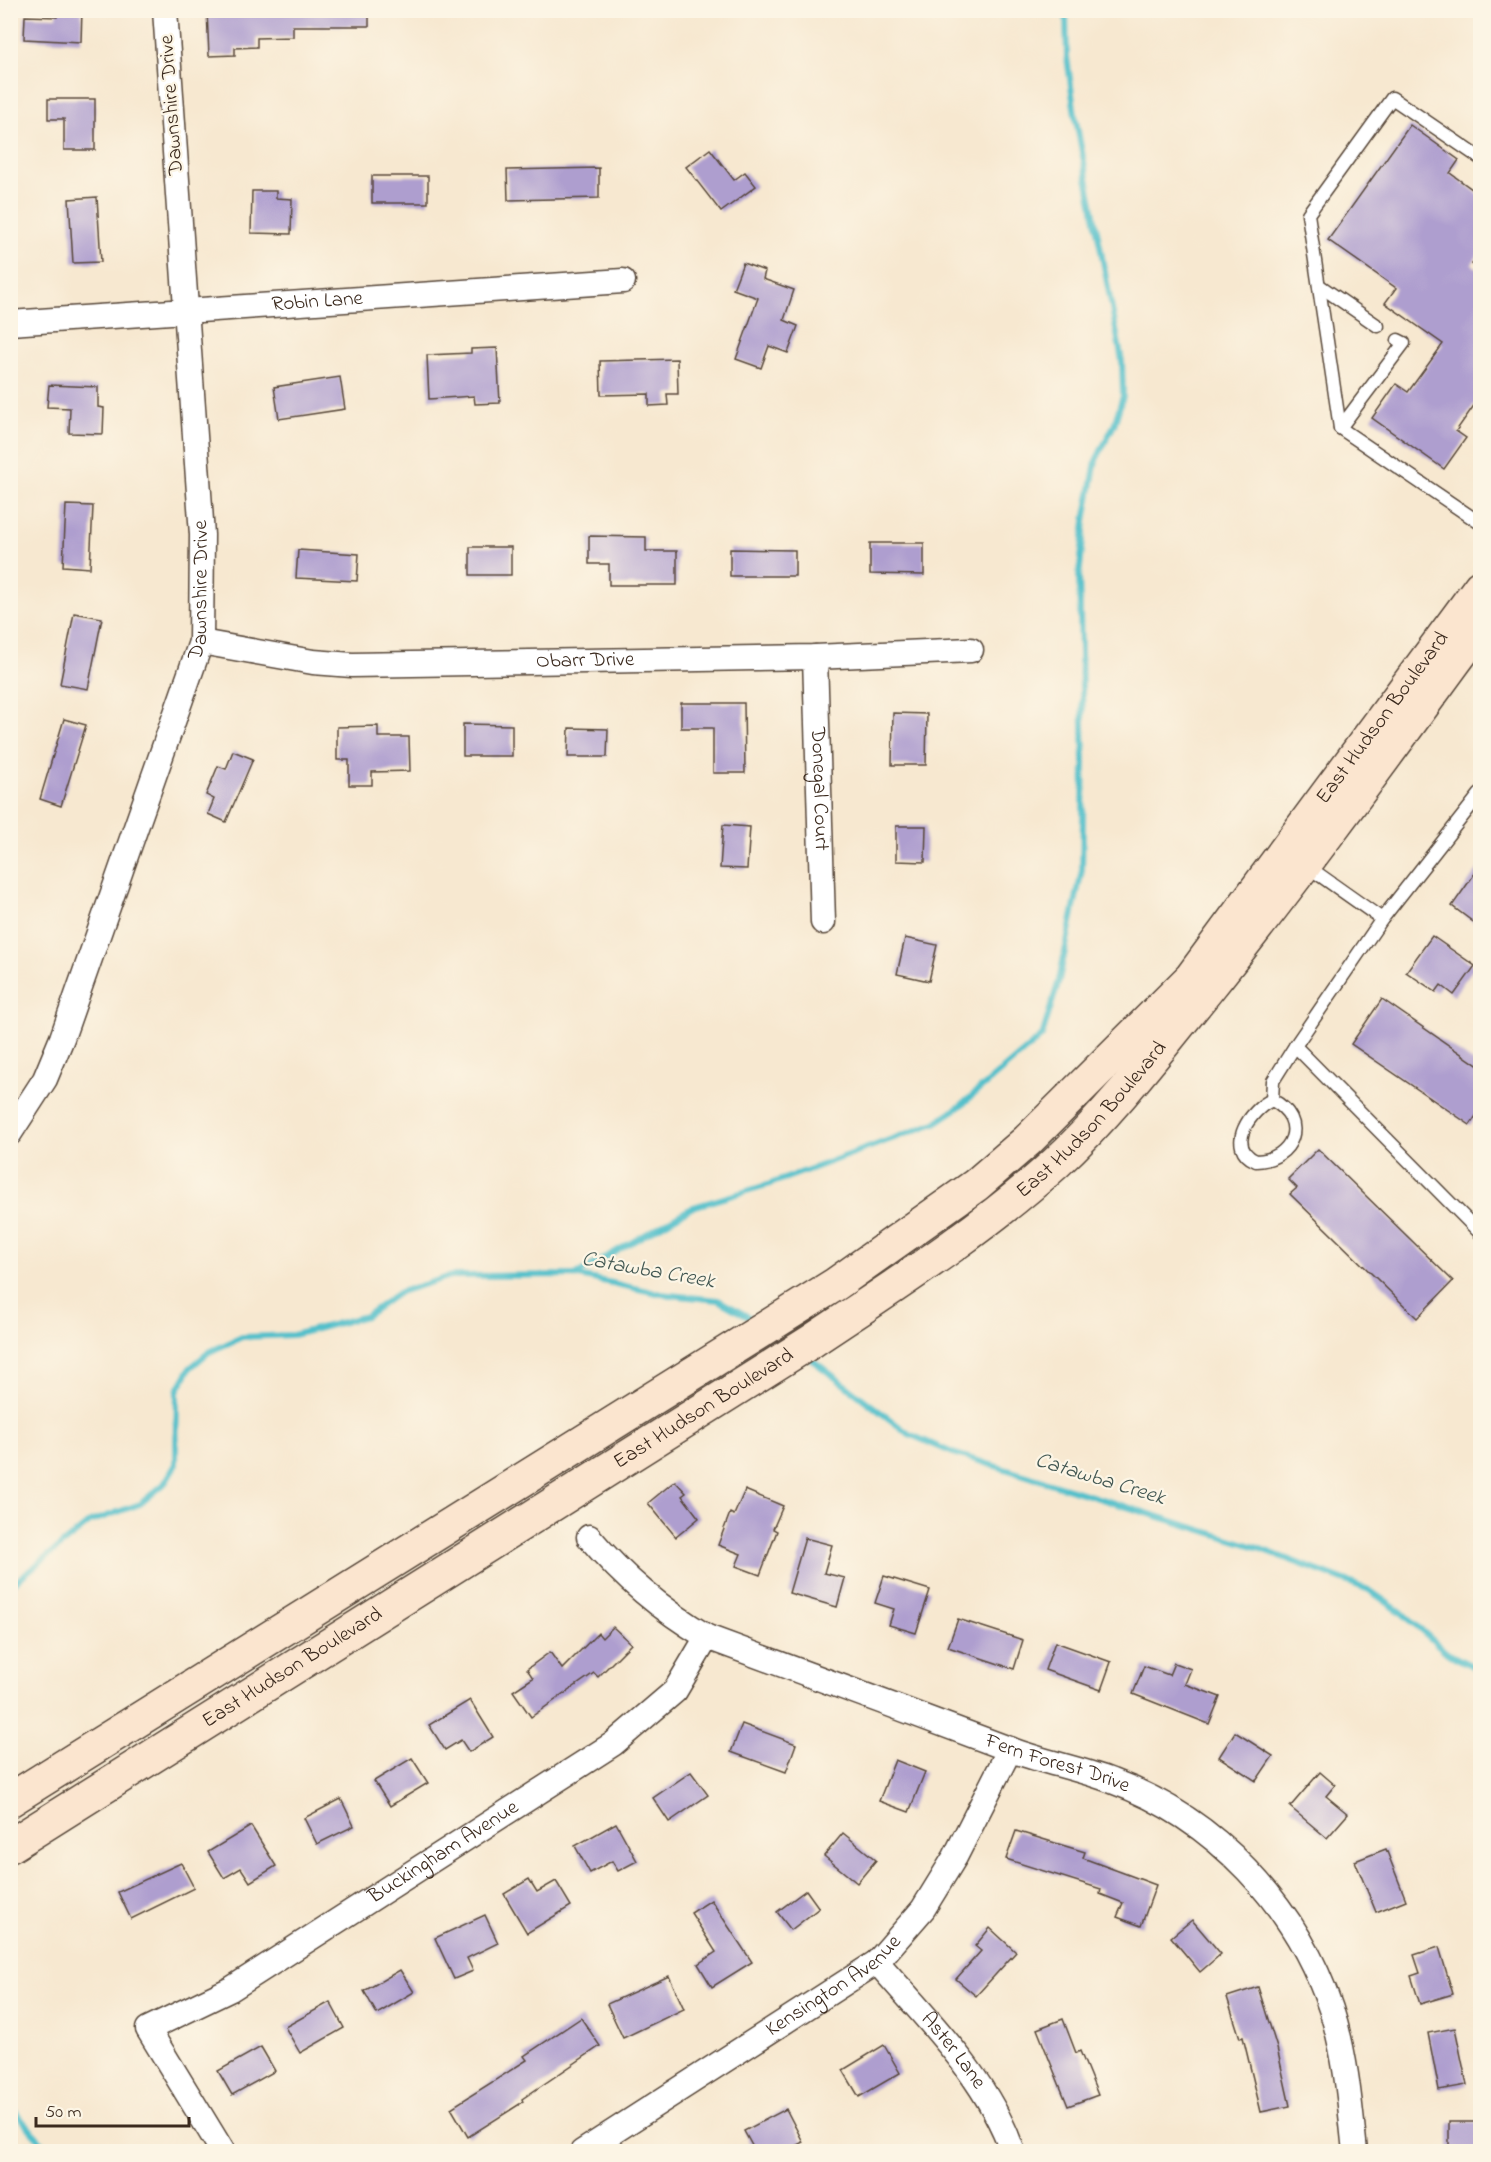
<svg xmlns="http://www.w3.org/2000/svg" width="1491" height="2162" font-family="'Indie Flower',sans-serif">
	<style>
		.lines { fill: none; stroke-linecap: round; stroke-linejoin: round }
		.stream { stroke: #53c0cb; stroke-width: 6 }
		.building { fill: #ae9ecf }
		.service-casing { stroke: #574639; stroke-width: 15 }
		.minor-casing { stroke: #574639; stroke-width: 27 }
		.secondary-casing { stroke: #574639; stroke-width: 36 }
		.service { stroke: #fff; stroke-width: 12 }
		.minor { stroke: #fff; stroke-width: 24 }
		.secondary { stroke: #fbe5cf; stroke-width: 33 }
		.labels { text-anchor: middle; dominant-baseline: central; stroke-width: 4.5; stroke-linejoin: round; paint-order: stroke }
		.street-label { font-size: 21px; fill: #3b2a1e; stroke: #fcf5e5 }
		.water-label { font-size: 22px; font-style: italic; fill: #425752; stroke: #fcf5e5 }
	</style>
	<rect width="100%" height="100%" fill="#fcf5e5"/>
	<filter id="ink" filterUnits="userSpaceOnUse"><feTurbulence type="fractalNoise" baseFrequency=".0167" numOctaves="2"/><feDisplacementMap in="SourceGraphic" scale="12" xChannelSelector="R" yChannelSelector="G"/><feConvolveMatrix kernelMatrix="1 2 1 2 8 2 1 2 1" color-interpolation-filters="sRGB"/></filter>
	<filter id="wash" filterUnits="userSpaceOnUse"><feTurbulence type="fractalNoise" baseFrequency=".008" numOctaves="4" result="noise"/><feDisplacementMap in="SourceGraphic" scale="24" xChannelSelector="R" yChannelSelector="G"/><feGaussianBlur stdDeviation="1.35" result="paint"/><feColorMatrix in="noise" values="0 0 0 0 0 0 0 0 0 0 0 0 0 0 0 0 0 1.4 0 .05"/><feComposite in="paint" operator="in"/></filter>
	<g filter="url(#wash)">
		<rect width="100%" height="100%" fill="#f7e8d0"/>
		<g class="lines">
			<g class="stream">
				<polyline points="575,1275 693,1207 770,1184 935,1123 959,1107 1042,1036 1059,980 1082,870 1084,763 1079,577 1085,521 1096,460 1114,425 1123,396 1122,361 1075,115 1067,57 1066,10"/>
				<polyline points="807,1356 909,1434 953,1453 1253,1546 1369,1590 1402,1613 1447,1653 1480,1670"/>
				<polyline points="10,1586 90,1522 140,1504 164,1484 176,1464 177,1391 190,1368 209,1352 242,1337 293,1335 366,1316 400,1292 451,1276 575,1275 661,1294 718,1300 756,1321"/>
				<polyline points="10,2106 50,2152"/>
			</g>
		</g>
		<g id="blocks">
			<g class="building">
				<polygon points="57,10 82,10 81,42 24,39 25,16 57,17"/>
				<polygon points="207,10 369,10 369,26 293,26 293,37 257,38 257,47 235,48 235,55 209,56"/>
				<polygon points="48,99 95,99 95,150 64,150 64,119 48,119"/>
				<polygon points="1410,125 1459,160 1450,173 1480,195 1480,252 1472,264 1480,271 1480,397 1456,431 1466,438 1444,469 1372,418 1396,384 1408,392 1443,344 1385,303 1396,288 1328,240"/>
				<polygon points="710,149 734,180 745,172 756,186 721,212 686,167"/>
				<polygon points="599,168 599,198 508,200 507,170"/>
				<rect x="372" y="176" width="56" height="27"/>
				<polygon points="252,191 276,191 276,198 292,199 291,234 251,233"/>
				<polygon points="97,197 101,262 73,263 69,199"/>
				<polygon points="743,263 765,271 763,279 794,290 784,320 798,326 788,353 769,346 761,368 736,359 758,298 733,289"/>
				<polygon points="497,348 500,403 475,404 474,396 429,399 427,355 471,353 471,349"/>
				<polygon points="677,359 678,394 667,394 668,405 649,406 649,394 601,395 600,361"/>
				<polygon points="340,377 345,409 279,419 274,387"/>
				<polygon points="49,385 98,387 98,407 104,408 103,434 69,433 70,408 47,407"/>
				<polygon points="66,505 93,506 90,568 63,566"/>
				<polygon points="589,536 646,537 646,551 677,551 677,585 609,585 609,564 589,564"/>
				<polygon points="870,543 924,543 924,575 870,574"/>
				<rect x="470" y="547" width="41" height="28"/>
				<polygon points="730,549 795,550 795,576 730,576"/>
				<polygon points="298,550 359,554 357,581 296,578"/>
				<polygon points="74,613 102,618 88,689 60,684"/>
				<polygon points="681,703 744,703 745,773 713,773 713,728 681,728"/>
				<polygon points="893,713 927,714 926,765 892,765"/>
				<polygon points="64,719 86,725 61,806 40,799"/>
				<polygon points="463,724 512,725 512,756 463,756"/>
				<polygon points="378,726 378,737 409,737 410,771 372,772 372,785 349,785 349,760 337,760 337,727"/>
				<polygon points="569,728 608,729 607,757 568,757"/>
				<polygon points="233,751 253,759 226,822 208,814 214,799 206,795 218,766 226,769"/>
				<polygon points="723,825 750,827 747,869 720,868"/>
				<polygon points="896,826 926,826 925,862 896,861"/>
				<polygon points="1480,866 1480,927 1452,906"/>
				<polygon points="1432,936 1475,966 1454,995 1441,985 1436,992 1406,972"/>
				<polygon points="905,938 937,945 929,981 897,974"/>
				<polygon points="1382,999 1480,1067 1480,1110 1470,1125 1351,1044"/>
				<polygon points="1318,1149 1453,1281 1417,1318 1290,1194 1297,1188 1288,1179"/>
				<polygon points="675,1481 686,1493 682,1496 699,1518 676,1537 648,1503"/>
				<polygon points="745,1490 783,1506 773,1529 777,1531 760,1575 736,1566 741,1554 718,1545 730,1513 734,1515"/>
				<polygon points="805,1538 832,1545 824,1573 845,1578 837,1607 789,1593"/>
				<polygon points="884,1576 930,1590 916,1633 889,1625 894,1609 875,1603"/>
				<polygon points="958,1619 1023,1640 1014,1669 948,1647"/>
				<polygon points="613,1627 631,1644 598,1677 594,1673 531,1717 513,1691 533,1678 527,1669 550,1652 562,1669 598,1633 602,1638"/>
				<polygon points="1055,1642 1111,1662 1101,1690 1045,1670"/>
				<polygon points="1174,1663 1191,1669 1185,1684 1220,1697 1209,1724 1133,1694 1144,1666 1169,1675"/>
				<polygon points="470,1700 493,1737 469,1752 461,1740 445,1750 429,1725"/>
				<polygon points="742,1724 796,1744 786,1772 731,1752"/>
				<polygon points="1235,1732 1273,1756 1256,1781 1219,1757"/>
				<polygon points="412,1758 428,1783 390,1806 374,1781"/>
				<polygon points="895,1760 925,1772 909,1812 879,1801"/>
				<polygon points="691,1772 708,1795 669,1822 653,1798"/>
				<polygon points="1320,1772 1335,1785 1326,1796 1348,1814 1327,1838 1290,1807"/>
				<polygon points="341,1799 354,1826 317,1844 304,1818"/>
				<polygon points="616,1823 637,1861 618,1871 612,1861 590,1873 575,1846"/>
				<polygon points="251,1826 276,1866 250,1882 241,1868 224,1878 208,1852"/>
				<polygon points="1016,1831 1085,1852 1083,1858 1156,1885 1141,1926 1117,1917 1123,1903 1100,1894 1101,1889 1006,1859"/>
				<polygon points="843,1833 876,1860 857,1883 824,1856"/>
				<polygon points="1386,1849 1406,1900 1376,1912 1355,1861"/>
				<polygon points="181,1863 194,1888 131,1919 118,1892"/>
				<polygon points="529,1879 537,1892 556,1881 571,1906 527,1933 504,1894"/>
				<polygon points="806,1890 819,1908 791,1930 777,1912"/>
				<polygon points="711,1900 752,1962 712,1987 698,1964 716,1952 691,1913"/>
				<polygon points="485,1915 498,1943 467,1958 473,1971 454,1979 435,1938"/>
				<polygon points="1192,1920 1221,1954 1200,1972 1171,1937"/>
				<polygon points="990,1928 1016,1952 976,1996 956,1979 981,1951 975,1946"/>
				<polygon points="1439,1947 1453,1994 1420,2004 1411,1976 1420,1973 1414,1955"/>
				<polygon points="400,1970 414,1992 377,2014 364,1991"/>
				<polygon points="669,1976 684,2009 623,2038 607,2004"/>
				<polygon points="1258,1987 1277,2048 1290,2106 1261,2112 1243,2037 1240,2038 1227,1997"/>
				<polygon points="330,2002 344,2028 300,2053 285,2027"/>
				<polygon points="581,2018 600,2046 522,2099 523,2102 468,2137 451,2108 527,2060 524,2056"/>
				<polygon points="1063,2019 1076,2053 1080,2051 1098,2095 1068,2106 1037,2029"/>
				<polygon points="1455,2028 1467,2085 1439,2090 1428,2033"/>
				<polygon points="884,2045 900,2073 859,2097 843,2070"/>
				<polygon points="261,2047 275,2071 232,2095 218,2071"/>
				<polygon points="786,2109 803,2142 786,2151 781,2151 778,2146 767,2151 755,2151 744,2131"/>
				<rect x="1449" y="2122" width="31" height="29"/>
			</g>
		</g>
	</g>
	<g filter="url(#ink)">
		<use href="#blocks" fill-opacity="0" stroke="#574639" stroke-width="1.5"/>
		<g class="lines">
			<g class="service-casing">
				<g id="service">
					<polyline points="1480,158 1392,98 1308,214 1340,428 1480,523"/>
					<polyline points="1320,286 1378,326"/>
					<polyline points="1340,428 1404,343 1398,340"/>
					<polyline points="1307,866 1382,919"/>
					<polyline points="1295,1046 1480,1233"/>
					<polyline points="1272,1100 1273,1081 1295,1046 1382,919 1480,794"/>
					<path d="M 1272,1100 C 1310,1120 1293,1160 1256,1161 C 1224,1147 1251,1109 1272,1100 Z"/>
				</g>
			</g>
			<g class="minor-casing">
				<g id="minor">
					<path id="s1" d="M 10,323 L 623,281"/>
					<path id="s2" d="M 201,642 L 313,662 L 352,665 L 815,657 L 971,650"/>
					<path id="s3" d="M 815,657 L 823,922"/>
					<path id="s4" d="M 10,1133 L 45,1079 L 62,1038 L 201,642 L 202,535 L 165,10"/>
					<path id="s5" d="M 589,1537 C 625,1579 659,1608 707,1637 C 810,1675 914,1713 1017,1752 C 1048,1763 1081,1769 1112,1781 C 1215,1818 1297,1906 1331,2009 C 1346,2055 1350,2104 1355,2152"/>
					<path id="s6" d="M 877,1962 C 928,2021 986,2076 1013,2152"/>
					<path id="s7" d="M 223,2152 L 148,2029 L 231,1989 L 613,1744 L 675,1691 L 707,1637"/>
					<path id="s8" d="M 582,2152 L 877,1962 L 923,1909 L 955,1857 L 1010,1749"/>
				</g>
			</g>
			<g class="secondary-casing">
				<g id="secondary">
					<path id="s9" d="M 10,1800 L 836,1284 L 976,1185 L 1027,1141 L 1191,978 L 1480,587"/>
					<path id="s10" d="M 10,1846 L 812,1341 C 896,1285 981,1231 1056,1163 C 1112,1111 1158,1050 1206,991 C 1301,873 1390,750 1480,627"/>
				</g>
			</g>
			<use href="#service" class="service"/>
			<use href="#minor" class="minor"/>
			<use href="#secondary" class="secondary"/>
		</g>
	</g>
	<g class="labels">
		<g class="street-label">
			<text transform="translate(172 105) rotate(-94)">Dawnshire Drive</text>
			<text stroke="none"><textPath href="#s1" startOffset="308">Robin Lane</textPath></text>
			<text stroke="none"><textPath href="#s4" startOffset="580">Dawnshire Drive</textPath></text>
			<text stroke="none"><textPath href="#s2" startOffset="386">Obarr Drive</textPath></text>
			<text stroke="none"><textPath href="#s9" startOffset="1767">East Hudson Boulevard</textPath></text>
			<text stroke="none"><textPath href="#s3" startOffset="132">Donegal Court</textPath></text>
			<text stroke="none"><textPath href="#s10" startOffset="1306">East Hudson Boulevard</textPath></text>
			<text stroke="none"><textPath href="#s10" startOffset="820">East Hudson Boulevard</textPath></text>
			<text stroke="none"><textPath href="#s10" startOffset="334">East Hudson Boulevard</textPath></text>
			<text stroke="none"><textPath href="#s5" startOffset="528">Fern Forest Drive</textPath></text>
			<text stroke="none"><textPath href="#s7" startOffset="489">Buckingham Avenue</textPath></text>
			<text stroke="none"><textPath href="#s8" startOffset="302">Kensington Avenue</textPath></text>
			<text stroke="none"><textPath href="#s6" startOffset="117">Aster Lane</textPath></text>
		</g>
		<g class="water-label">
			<text transform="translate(648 1271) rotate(10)">Catawba Creek</text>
			<text transform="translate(1100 1480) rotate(17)">Catawba Creek</text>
		</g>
	</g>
	<rect width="1491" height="2162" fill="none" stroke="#fcf5e5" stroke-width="36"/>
	<path d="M36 2117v9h153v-9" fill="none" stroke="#3b2a1e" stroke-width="3"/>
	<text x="45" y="2117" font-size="18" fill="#3b2a1e" stroke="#fcf5e5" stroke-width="4.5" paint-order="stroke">50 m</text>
</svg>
